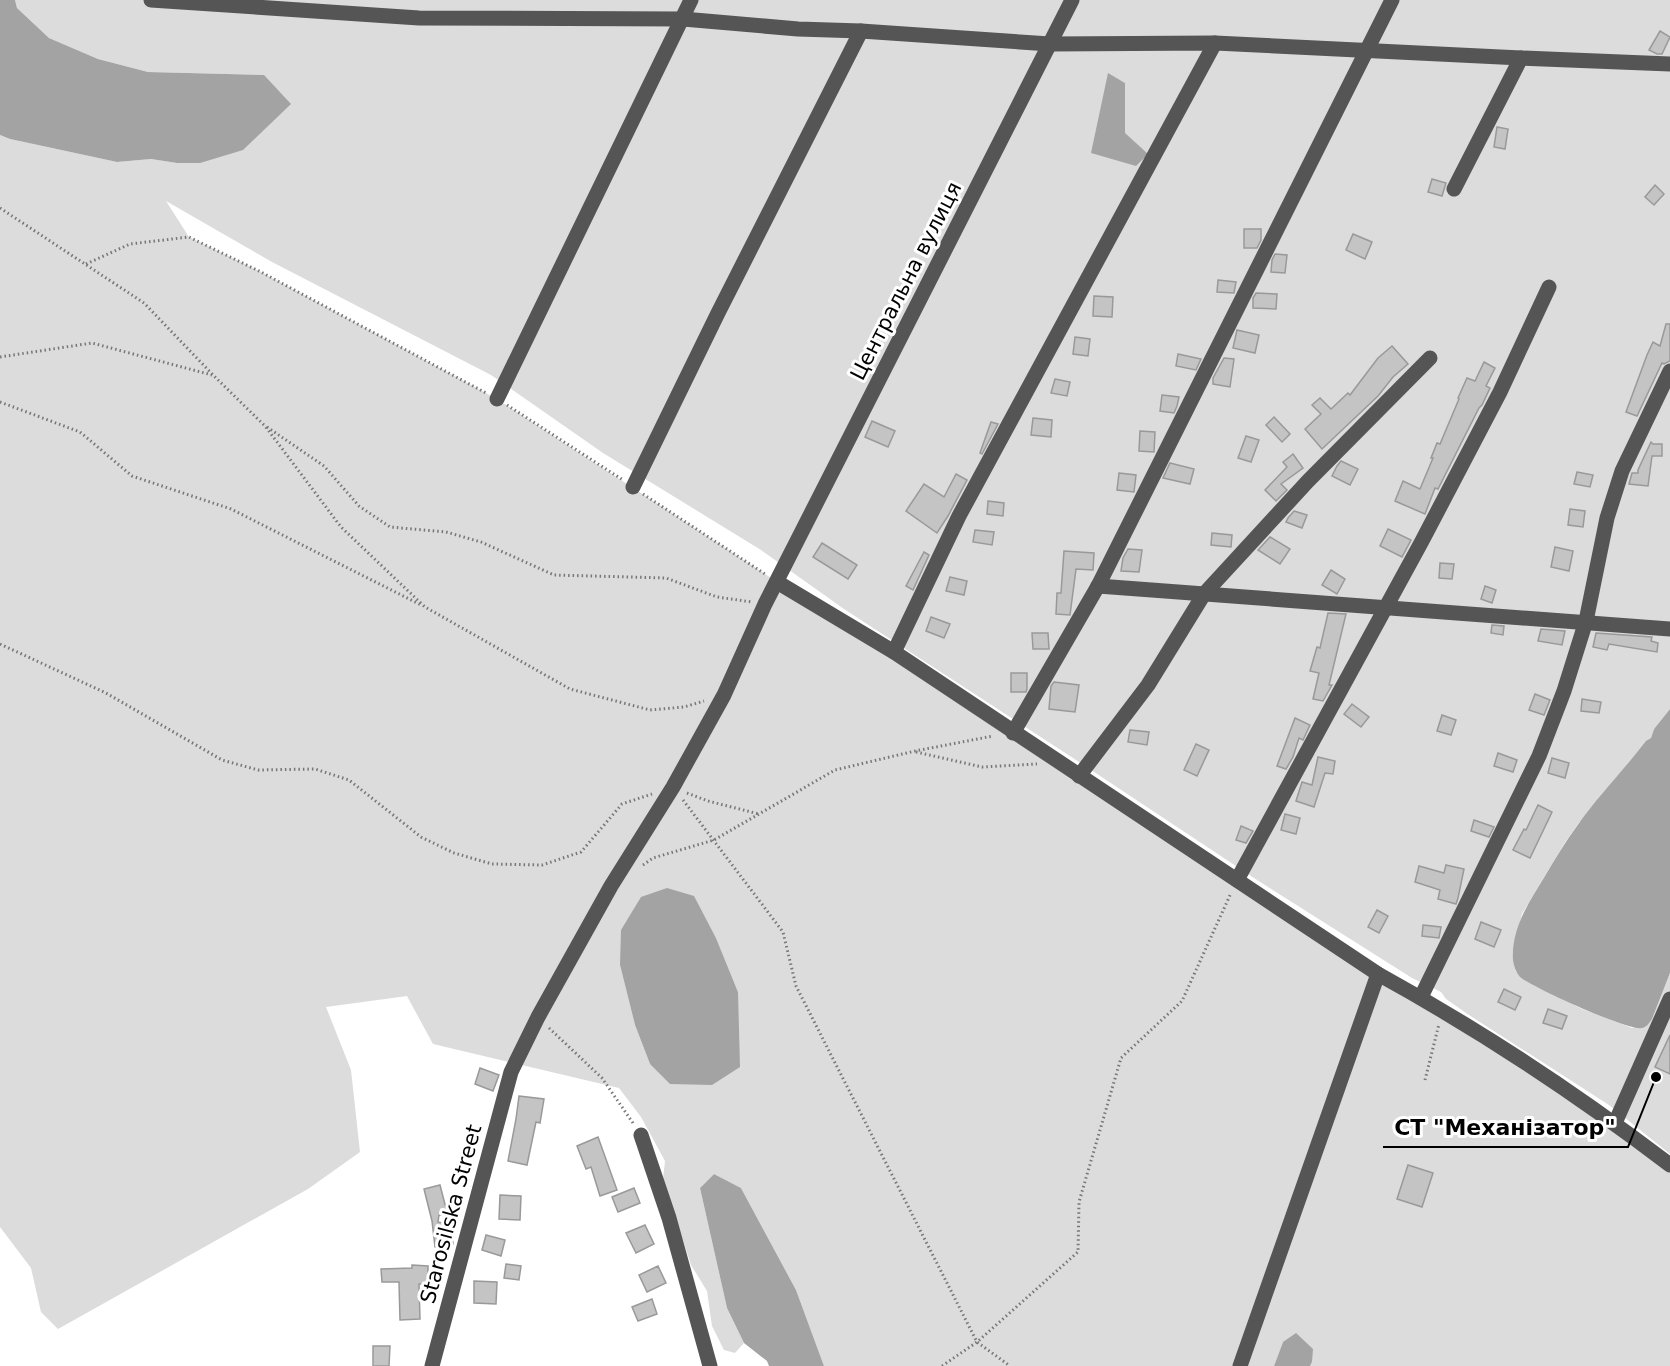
<svg xmlns="http://www.w3.org/2000/svg" width="1670" height="1366" font-family="'DejaVu Sans',sans-serif">
	<style>
		.green { fill: #dcdcdc; fill-rule: evenodd }
		.water { fill: #a3a3a3 }
		.building { fill: #c4c4c4; stroke: #999; stroke-width: 1.5 }
		.lines { fill: none; stroke-linecap: round; stroke-linejoin: round }
		.path { stroke: #777; stroke-width: 3; stroke-dasharray: 1.5 3; stroke-linecap: butt }
		.minor { stroke: #555; stroke-width: 15 }
		.labels { text-anchor: middle; dominant-baseline: central; stroke-width: 6; stroke-linejoin: round; paint-order: stroke }
		.street-label { font-size: 21px; fill: #000; stroke: #fff }
		.leader { fill: none; stroke: #000; stroke-width: 2 }
		.callout-dot { fill: #000; stroke: #fff; stroke-width: 2 }
		.callout-label { font-size: 22px; text-anchor: middle; font-weight: bold; fill: #000; stroke: #fff; stroke-width: 6; stroke-linejoin: round; paint-order: stroke }
	</style>
	<rect width="100%" height="100%" fill="#fff"/>
	<path class="green" d="M 15,0 L 1670,0 L 1670,709 L 1654,729 L 1651,738 L 1604,792 L 1578,824 L 1564,844 L 1522,914 L 1514,949 L 1514,964 L 1516,971 L 1528,982 L 1582,1009 L 1632,1028 L 1652,1019 L 1670,973 L 1670,1154 L 1609,1105 L 1469,1015 L 1446,999 L 1441,992 L 1412,978 L 1254,878 L 1073,758 L 844,609 L 761,550 L 603,453 L 491,375 L 272,262 L 166,201 L 189,237 L 261,272 L 497,399 L 1670,1165 L 1670,1366 L 1310,1366 L 1312,1362 L 1283,1342 L 1274,1366 L 824,1366 L 796,1290 L 741,1188 L 714,1174 L 700,1188 L 727,1308 L 744,1343 L 735,1353 L 724,1350 L 712,1326 L 707,1291 L 691,1265 L 663,1179 L 665,1161 L 641,1117 L 619,1088 L 433,1044 L 407,996 L 326,1007 L 351,1070 L 360,1152 L 308,1189 L 58,1329 L 41,1312 L 31,1268 L 0,1227 L 0,135 L 10,139 L 117,162 L 151,159 L 177,163 L 264,75 L 148,72 L 98,59 L 49,38 L 17,8 ZM 1108,74 L 1125,83 L 1125,133 ZM 693,896 L 716,938 L 738,992 L 650,1064 L 635,1025 L 620,965 Z"/>
	<g class="water">
		<polygon points="0,0 15,0 17,8 49,38 98,59 148,72 264,75 291,104 243,150 200,163 177,163 151,159 117,162 10,139 0,135"/>
		<polygon points="1108,73 1125,83 1125,133 1148,154 1136,166 1091,153"/>
		<path d="M 1670,709 L 1670,973 L 1652,1019 C 1649,1023 1647,1027 1642,1028 C 1628,1031 1533,988 1520,977 C 1516,972 1514,967 1513,960 C 1511,929 1529,902 1545,876 C 1555,859 1565,842 1577,826 C 1598,796 1624,770 1646,741 L 1651,738 L 1654,729 Z"/>
		<polygon points="667,888 694,896 716,938 738,992 740,1067 712,1085 670,1084 650,1064 635,1025 620,965 621,930 641,897"/>
		<polygon points="714,1174 741,1188 796,1290 824,1366 769,1366 767,1361 744,1343 727,1308 700,1188"/>
		<polygon points="1296,1333 1313,1349 1312,1362 1310,1366 1274,1366 1283,1342"/>
	</g>
	<g class="building">
		<polygon points="1660,31 1670,37 1662,54 1657,54 1649,50"/>
		<polygon points="1497,127 1508,129 1505,149 1494,147"/>
		<polygon points="1432,179 1446,183 1442,196 1428,192"/>
		<polygon points="1655,185 1664,194 1654,205 1645,197"/>
		<polygon points="1244,229 1261,229 1261,240 1257,248 1244,248"/>
		<polygon points="1353,234 1372,242 1365,259 1346,250"/>
		<polygon points="1275,254 1287,255 1285,273 1271,272 1272,260"/>
		<polygon points="1218,280 1236,282 1234,293 1217,292"/>
		<polygon points="1256,293 1277,294 1276,309 1253,308 1253,298"/>
		<polygon points="1094,296 1113,297 1112,317 1093,316"/>
		<polygon points="1666,324 1670,324 1670,361 1664,364 1662,363 1637,416 1626,412 1647,355 1653,342 1660,346"/>
		<polygon points="1237,330 1259,335 1255,353 1233,348"/>
		<polygon points="1075,337 1090,339 1088,356 1073,354"/>
		<polygon points="1392,346 1408,364 1393,377 1378,396 1322,449 1305,429 1321,414 1312,405 1320,398 1331,409 1348,393 1350,395 1378,358"/>
		<polygon points="1178,354 1201,359 1196,370 1176,366"/>
		<polygon points="1224,358 1234,359 1230,387 1213,384 1213,378"/>
		<polygon points="1484,362 1495,368 1486,386 1490,388 1482,405 1479,408 1438,489 1435,488 1425,514 1395,501 1403,481 1420,489 1433,458 1431,458 1437,443 1440,444 1459,399 1458,398 1467,378 1475,381"/>
		<polygon points="1055,379 1070,382 1067,396 1051,393"/>
		<polygon points="1162,395 1179,397 1177,406 1174,413 1160,411"/>
		<polygon points="1274,417 1290,434 1282,442 1266,425"/>
		<polygon points="1033,418 1052,420 1051,437 1031,435"/>
		<polygon points="872,421 895,431 888,447 865,437"/>
		<polygon points="991,422 998,424 982,454 980,453"/>
		<polygon points="1140,431 1155,432 1154,452 1139,451"/>
		<polygon points="1246,436 1259,440 1251,462 1238,458"/>
		<polygon points="1651,442 1653,444 1662,444 1662,456 1652,456 1648,486 1629,484 1632,473 1638,473 1638,470"/>
		<polygon points="1293,454 1303,468 1281,484 1287,490 1276,501 1265,490 1287,467 1283,462"/>
		<polygon points="1341,461 1358,469 1350,485 1332,476 1337,466"/>
		<polygon points="1170,463 1194,469 1190,484 1163,478"/>
		<polygon points="1577,472 1593,475 1590,487 1574,484"/>
		<polygon points="1119,473 1136,475 1134,492 1117,490"/>
		<polygon points="956,474 967,480 948,516 937,533 906,511 924,484 944,497"/>
		<polygon points="988,501 1004,503 1003,516 987,514"/>
		<polygon points="1570,509 1585,511 1583,527 1568,525"/>
		<polygon points="1294,511 1307,515 1302,528 1286,522 1288,518"/>
		<polygon points="1388,529 1411,540 1402,557 1380,546"/>
		<polygon points="975,530 994,532 992,545 973,542"/>
		<polygon points="1212,533 1232,535 1231,547 1211,545"/>
		<polygon points="1270,537 1290,549 1280,564 1258,550"/>
		<polygon points="822,543 857,565 848,579 813,557"/>
		<polygon points="1555,547 1573,551 1569,571 1551,567"/>
		<polygon points="1128,549 1142,550 1139,572 1121,571 1123,558"/>
		<polygon points="1064,551 1094,553 1093,570 1076,569 1070,615 1056,614 1057,593 1061,593"/>
		<polygon points="924,552 929,555 913,590 906,586"/>
		<polygon points="1440,563 1454,564 1452,579 1439,578"/>
		<polygon points="1331,570 1345,579 1337,594 1322,585"/>
		<polygon points="950,577 967,581 964,595 946,591"/>
		<polygon points="1485,586 1496,590 1492,603 1481,599"/>
		<polygon points="1328,613 1346,614 1329,685 1332,685 1323,701 1313,699 1319,673 1310,671 1317,647 1320,648"/>
		<polygon points="931,617 950,624 944,638 926,631"/>
		<polygon points="1492,625 1504,626 1503,635 1491,633"/>
		<polygon points="1541,629 1565,631 1562,645 1538,641"/>
		<polygon points="1032,633 1048,633 1049,649 1033,649"/>
		<polygon points="1596,633 1652,637 1651,641 1658,643 1657,652 1609,644 1607,650 1593,647"/>
		<polygon points="1011,673 1027,673 1027,689 1026,692 1011,692"/>
		<polygon points="1054,682 1079,685 1075,712 1049,709 1051,686"/>
		<polygon points="1535,694 1550,700 1544,715 1529,710"/>
		<polygon points="1582,699 1601,702 1599,713 1581,711"/>
		<polygon points="1352,704 1369,717 1361,727 1344,714"/>
		<polygon points="1442,715 1456,720 1451,735 1437,731"/>
		<polygon points="1295,718 1310,725 1303,740 1299,738 1293,757 1286,769 1277,766"/>
		<polygon points="1130,730 1149,732 1147,745 1128,742"/>
		<polygon points="1196,744 1209,750 1197,776 1184,770"/>
		<polygon points="1498,753 1517,760 1513,772 1494,766"/>
		<polygon points="1318,757 1335,761 1333,774 1325,773 1314,807 1296,801 1302,782 1312,785"/>
		<polygon points="1552,758 1569,763 1565,778 1548,773"/>
		<polygon points="1538,805 1552,812 1530,858 1513,850 1524,829 1526,830"/>
		<polygon points="1285,814 1300,818 1296,834 1281,830"/>
		<polygon points="1474,820 1494,827 1489,837 1471,831"/>
		<polygon points="1241,826 1253,831 1246,843 1236,840"/>
		<polygon points="1446,865 1464,869 1458,898 1456,904 1438,899 1440,890 1415,882 1419,866 1444,873"/>
		<polygon points="1377,910 1388,916 1379,933 1368,927"/>
		<polygon points="1481,922 1501,930 1494,947 1475,939"/>
		<polygon points="1423,925 1441,927 1439,938 1422,936"/>
		<polygon points="1504,989 1521,997 1515,1010 1498,1002"/>
		<polygon points="1548,1009 1567,1016 1562,1029 1543,1023"/>
		<polygon points="1670,1035 1670,1074 1655,1067"/>
		<polygon points="480,1068 499,1075 493,1091 475,1084"/>
		<polygon points="519,1096 544,1099 540,1123 536,1122 527,1165 508,1161 516,1119"/>
		<polygon points="598,1137 617,1190 600,1196 591,1167 586,1169 577,1146"/>
		<polygon points="1408,1165 1433,1173 1422,1207 1397,1199"/>
		<polygon points="440,1185 448,1216 439,1215 438,1222 451,1225 453,1244 435,1247 432,1221 424,1189"/>
		<polygon points="634,1188 640,1203 618,1212 612,1197"/>
		<polygon points="500,1195 521,1196 520,1220 499,1219"/>
		<polygon points="645,1225 654,1244 636,1253 626,1233"/>
		<polygon points="486,1235 505,1240 501,1256 482,1250"/>
		<polygon points="506,1264 521,1266 519,1280 504,1278"/>
		<polygon points="412,1265 428,1266 428,1284 419,1284 420,1319 400,1320 399,1282 382,1282 381,1269 412,1268"/>
		<polygon points="658,1266 666,1283 647,1292 639,1275"/>
		<polygon points="474,1281 497,1282 496,1304 474,1303"/>
		<polygon points="652,1299 657,1314 638,1321 632,1307"/>
		<polygon points="373,1346 390,1346 389,1366 373,1366"/>
	</g>
	<g class="lines">
		<g class="path">
			<polyline points="0,208 144,303 214,376 265,426 341,527 425,607 570,689 650,710 684,707 704,701"/>
			<polyline points="86,264 130,244 189,237 261,272 486,393"/>
			<polyline points="0,357 92,343 212,375"/>
			<polyline points="0,402 80,432 132,476 231,509 421,605"/>
			<polyline points="507,405 623,480"/>
			<polyline points="267,427 324,466 359,506 390,527 446,532 481,542 554,575 666,578 717,597 752,602"/>
			<polyline points="643,494 765,574"/>
			<polyline points="0,644 106,693 222,760 258,770 315,769 349,780 421,837 454,853 492,864 542,865 581,852 622,804 652,794"/>
			<polyline points="916,752 982,767 1037,764"/>
			<polyline points="687,793 708,801 759,814"/>
			<polyline points="683,800 783,932 796,986 977,1342 1010,1366"/>
			<polyline points="643,865 653,858 714,840 835,770 915,751 993,736"/>
			<polyline points="549,1028 602,1078 633,1123"/>
			<polyline points="1425,1080 1439,1024"/>
			<polyline points="942,1366 977,1342 1078,1252 1079,1202 1121,1058 1182,1001 1231,893"/>
		</g>
		<g class="minor">
			<polyline points="151,0 419,18 683,19 798,29 861,31 1050,44 1215,43 1521,58 1670,64"/>
			<polyline points="1454,189 1521,58"/>
			<polyline points="497,399 691,0"/>
			<polyline points="633,487 718,313 861,31"/>
			<path d="M 777,582 L 894,652 L 1378,974 C 1480,1030 1578,1095 1670,1165"/>
			<polyline points="1098,586 1670,629"/>
			<polyline points="894,652 959,516 1215,43"/>
			<polyline points="1013,733 1098,586 1392,0"/>
			<polyline points="1079,776 1148,685 1204,594 1308,481 1430,358"/>
			<polyline points="1237,880 1422,541 1500,392 1549,287"/>
			<polyline points="1421,997 1539,756 1564,691 1586,621 1607,518 1622,471 1670,371"/>
			<polyline points="1615,1123 1670,999"/>
			<polyline points="641,1135 669,1218 710,1366"/>
			<polyline points="432,1366 511,1072 538,1017 611,886 673,787 724,695 765,604 1072,0"/>
			<polyline points="1240,1366 1378,974"/>
		</g>
	</g>
	<g class="labels">
		<g class="street-label">
			<text transform="translate(906 281) rotate(-63)">Центральна вулиця</text>
			<text transform="translate(451 1214) rotate(-75)">Starosilska Street</text>
		</g>
	</g>
	<path class="leader" d="M1656 1077L1628 1147H1383"/>
	<circle class="callout-dot" cx="1656" cy="1077" r="6"/>
	<g class="callout-label">
		<text x="1505" y="1135">СТ "Механізатор"</text>
	</g>
</svg>
